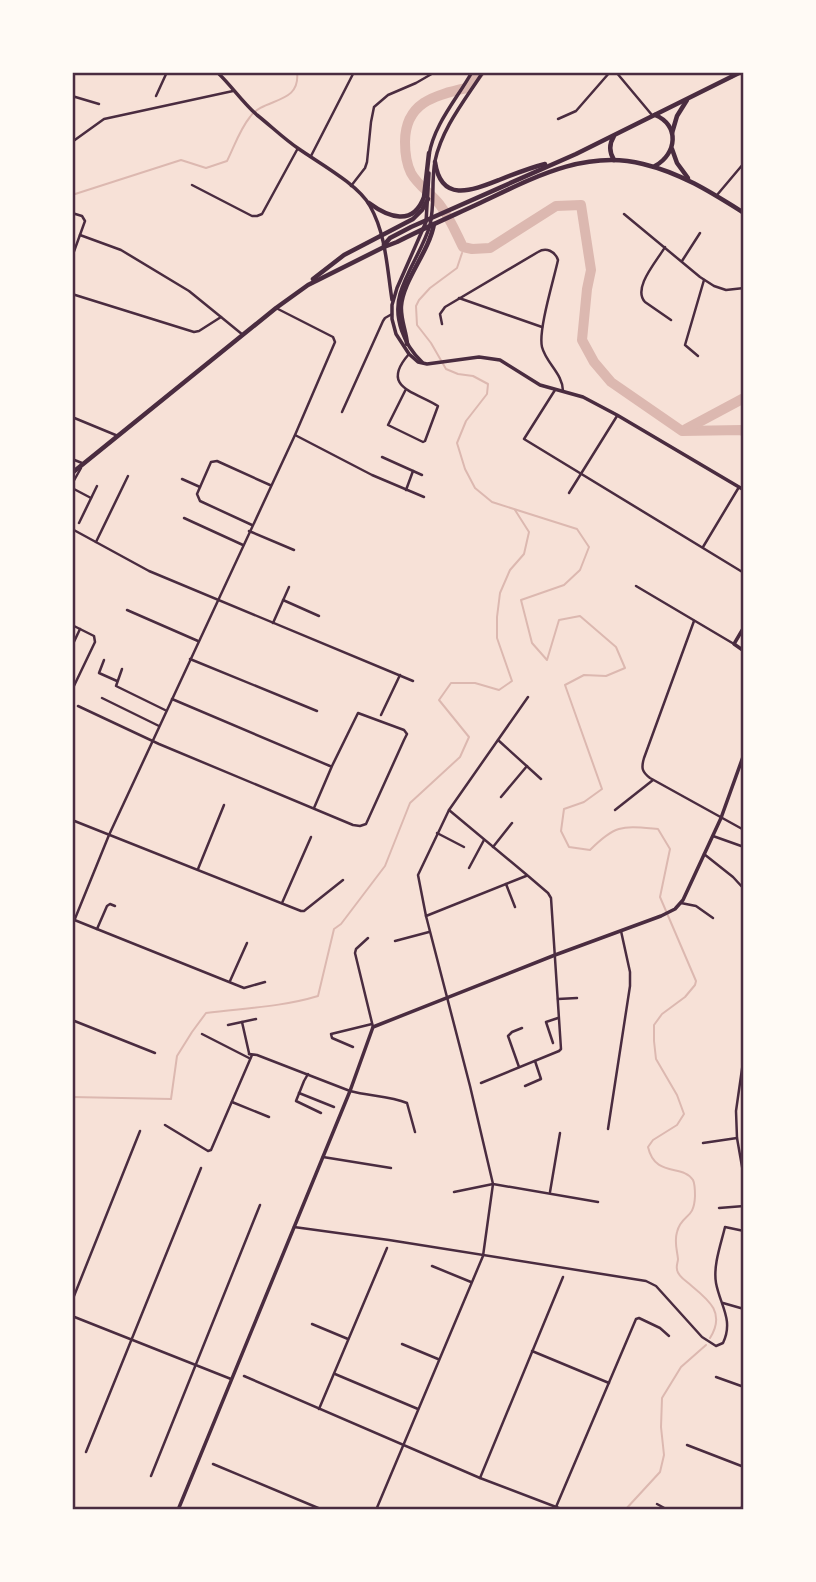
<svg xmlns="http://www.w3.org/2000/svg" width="816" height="1582" font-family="'Space Grotesk',sans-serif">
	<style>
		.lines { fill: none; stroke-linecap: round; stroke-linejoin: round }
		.stream { stroke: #dcb8b0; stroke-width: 2 }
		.river { stroke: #dcb8b0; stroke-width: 10 }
		.minor { stroke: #4a2c40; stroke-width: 2.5 }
		.tertiary { stroke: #4a2c40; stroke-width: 3.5 }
		.secondary { stroke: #4a2c40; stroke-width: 4.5 }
		.trunk { stroke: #4a2c40; stroke-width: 4.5 }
		.neatline { fill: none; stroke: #4a2c40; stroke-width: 2.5 }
	</style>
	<rect width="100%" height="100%" fill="#f7e1d7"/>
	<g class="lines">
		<g class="stream">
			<path d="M 72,195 L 181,160 L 206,168 L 227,161 C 234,147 240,129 250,117 C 264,97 301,105 297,72"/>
			<path d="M 462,253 L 457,268 L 430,288 L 419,300 L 416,306 L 417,325 L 431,343 L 446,369 L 458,374 L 473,376 L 488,384 L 487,394 L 466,421 L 457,443 L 465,469 L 475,488 L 492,502 L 577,529 L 589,547 L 580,570 L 564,585 L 521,600 L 532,643 L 547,660 L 559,620 L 580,616 L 616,647 L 625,668 L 606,676 L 584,675 L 565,685 L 602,789 L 584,802 L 564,809 L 561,831 L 569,847 L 590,850 C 616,824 622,826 658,829 L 670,849 L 660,897 L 696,981 L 695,985 L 685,997 L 662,1014 L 654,1025 L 654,1041 L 656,1059 L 677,1095 L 684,1114 L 677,1125 L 653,1140 L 648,1147 C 655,1178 683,1164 693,1180 C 695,1184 695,1191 695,1196 C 694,1221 682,1213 677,1232 C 674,1242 677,1249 678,1259 C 678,1262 676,1266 677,1269 C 677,1274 683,1279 687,1282 C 706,1298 727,1311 710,1338"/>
			<path d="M 72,1097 L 171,1099 L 177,1056 L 192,1032 L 206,1013 C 244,1008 282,1007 318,996 L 334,929 L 341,924 L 385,866 L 410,803 L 460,757 L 469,737 L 439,700 L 451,683 L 475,683 L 499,690 L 512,681 L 497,638 L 497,617 L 500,593 L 510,570 L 524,554 L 529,532 L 515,510"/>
			<polyline points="625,1510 660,1472 664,1455 661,1427 662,1398 681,1367 706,1345"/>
		</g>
		<g class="river">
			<path d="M 480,72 L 467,88 C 434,95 405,103 405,142 C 405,153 406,163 411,173 C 418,186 432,194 440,205 C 450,218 456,233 463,247 L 472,249 L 490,248 L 556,206 L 581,205 L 591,270 L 587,289 L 582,340 L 594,362 L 611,382 L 682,431 L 742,430 L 744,432"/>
			<polyline points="686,429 744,398"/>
		</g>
		<g class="minor">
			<polyline points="616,72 652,115"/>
			<polyline points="72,96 99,104"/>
			<polyline points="156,96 167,72"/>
			<polyline points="558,119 576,111 610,72"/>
			<polyline points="72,142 104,119 233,91"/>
			<polyline points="311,156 354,72"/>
			<polyline points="192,185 252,216 257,216 262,214 298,148"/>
			<polyline points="351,186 365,168 367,162 371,122 374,107 388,95 416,83 435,72"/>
			<polyline points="717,195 744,163"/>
			<polyline points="72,213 82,216 85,221 72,257"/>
			<polyline points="624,214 700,277 714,286 726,290 744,288"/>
			<path d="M 665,247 C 657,261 632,288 645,302 L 671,320"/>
			<polyline points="682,261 700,233"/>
			<polyline points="72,294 194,332 199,331 221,317 189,291 121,250 80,235"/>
			<polyline points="459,298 542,327"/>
			<polyline points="221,317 243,335"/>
			<path d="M 442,324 L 440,314 L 445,307 L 538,252 C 546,247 555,251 558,260 C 554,279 538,330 542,347 C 546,363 563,374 563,391"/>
			<polyline points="698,356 685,345 704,280"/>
			<path d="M 406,389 L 388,425 L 423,442 L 425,441 L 438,406 C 413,391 380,387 409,354"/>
			<polyline points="555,390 524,439 744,573"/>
			<polyline points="342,412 383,321 385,318 392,314"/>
			<polyline points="72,417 118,436"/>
			<polyline points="295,435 372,475 424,497"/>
			<polyline points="382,457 422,475"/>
			<polyline points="72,459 82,463"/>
			<polyline points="182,479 200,487"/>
			<polyline points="72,484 81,468"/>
			<polyline points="72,488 91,498"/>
			<polyline points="406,490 413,471"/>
			<polyline points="569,493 617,416"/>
			<polyline points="184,518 243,545"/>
			<polyline points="79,523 97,486"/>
			<polyline points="252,525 200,501 197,494 211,462 217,461 270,485"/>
			<polyline points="72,529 149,571 413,681"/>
			<polyline points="249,531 294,550"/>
			<polyline points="96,542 128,476"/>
			<polyline points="703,547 739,487"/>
			<polyline points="636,586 734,644"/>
			<polyline points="283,600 319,616"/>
			<polyline points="127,610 198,641"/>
			<path d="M 694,621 L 644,758 C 641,768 642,772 650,778 L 744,830"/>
			<polyline points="273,623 289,587"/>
			<polyline points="72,625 94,636 95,642 72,690"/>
			<polyline points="72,646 80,629"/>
			<polyline points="190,659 317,711"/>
			<polyline points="104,660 99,673 117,681"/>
			<polyline points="122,669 116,686 165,710"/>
			<polyline points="102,698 159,726"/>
			<polyline points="172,699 330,766"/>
			<polyline points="78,706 159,744 353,825 360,826 366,824 404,740 407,734 404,730 358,713 332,766 314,808"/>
			<polyline points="381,715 400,675"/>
			<polyline points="498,740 541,779"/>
			<polyline points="501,797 527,766"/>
			<polyline points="449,810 527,875 548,893 551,898 561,1049 559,1051 481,1083"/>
			<polyline points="615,810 653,780"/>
			<polyline points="72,820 301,911 304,911 343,880"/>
			<polyline points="437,833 464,847"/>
			<polyline points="713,836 744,847"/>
			<polyline points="493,847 512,823"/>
			<polyline points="704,854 733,877 744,889"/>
			<polyline points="469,868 484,840"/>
			<polyline points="198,869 224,805"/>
			<polyline points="506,884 515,907"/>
			<polyline points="282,903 311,837"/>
			<polyline points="681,903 696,906 713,918"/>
			<polyline points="426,916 526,876"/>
			<polyline points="72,919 244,988 265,982"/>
			<polyline points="72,926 109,835 295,435 335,342 333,337 276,308"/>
			<polyline points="97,929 107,906 110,904 115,906"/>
			<polyline points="368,938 356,949 355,953 373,1027"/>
			<polyline points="395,941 429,932"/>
			<polyline points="230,981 247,943"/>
			<polyline points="558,999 577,998"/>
			<polyline points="72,1020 155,1053"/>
			<polyline points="242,1022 249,1053"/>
			<polyline points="228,1025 256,1019"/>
			<polyline points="202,1034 249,1058"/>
			<polyline points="553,1043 546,1022 558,1018"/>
			<polyline points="353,1047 332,1038 331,1034 372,1024"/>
			<polyline points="744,1055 736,1111 737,1138 744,1178"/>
			<polyline points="519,1067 508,1036 512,1032 522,1028"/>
			<polyline points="308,1074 304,1081 296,1101 321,1113"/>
			<polyline points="525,1086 541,1079 535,1061"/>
			<polyline points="299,1093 334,1107"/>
			<polyline points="232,1102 269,1117"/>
			<path d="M 165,1125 L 208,1151 L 211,1150 L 252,1055 L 249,1054 L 257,1055 L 350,1091 C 369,1096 390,1096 407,1103 L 415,1132"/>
			<polyline points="608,1129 630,986 630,972 621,931"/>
			<polyline points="703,1143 737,1138"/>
			<polyline points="323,1157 391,1168"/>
			<polyline points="454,1192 493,1184 598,1202"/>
			<polyline points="550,1192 560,1133"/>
			<polyline points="719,1208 744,1206"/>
			<path d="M 294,1227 L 389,1240 L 646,1281 L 656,1286 L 702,1337 L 716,1346 L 723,1343 C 734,1320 720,1305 716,1283 C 713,1265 721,1244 725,1227 L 744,1231"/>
			<polyline points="432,1266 471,1282"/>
			<polyline points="72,1301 140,1131"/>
			<polyline points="723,1303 744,1309"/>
			<polyline points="72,1316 231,1379"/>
			<polyline points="312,1324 348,1339"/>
			<polyline points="402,1344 438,1359"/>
			<polyline points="532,1351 609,1383"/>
			<polyline points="335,1374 418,1409"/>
			<polyline points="244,1376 480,1478 564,1510"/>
			<polyline points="716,1377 744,1387"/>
			<polyline points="319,1409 387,1248"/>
			<polyline points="687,1445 744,1467"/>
			<polyline points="86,1452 201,1168"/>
			<polyline points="213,1464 323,1510"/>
			<polyline points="151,1476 260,1205"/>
			<polyline points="480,1478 563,1277"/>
			<polyline points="657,1504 668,1510"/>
			<polyline points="556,1507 636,1319 639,1318 660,1328 669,1336"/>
			<polyline points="376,1510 483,1256 493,1184 470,1086 426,916 418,875 449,810 528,697"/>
			<polyline points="741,1510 744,1500"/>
		</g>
		<g class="tertiary">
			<path d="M 217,72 C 231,85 242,102 257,115 C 271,126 284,139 299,149 C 319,163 359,185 370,206 C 386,234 387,268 392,300"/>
			<path d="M 429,155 C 434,124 457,99 472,72"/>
			<polyline points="429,173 426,222 397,288 392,305 392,319 396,334 409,354 418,362 427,364 479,357 500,360 540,385 583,397 617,415 744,490"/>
			<path d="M 422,362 C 404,345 393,318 400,294 C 407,270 423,249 430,225 C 435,204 431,182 435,161 C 442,128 465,100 483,72"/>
			<polyline points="744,627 734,644 744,651"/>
			<polyline points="178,1510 350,1091 373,1027 555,955 661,916 675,909 683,900 721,818 744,754"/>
		</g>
		<g class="secondary">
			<path d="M 655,115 C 680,125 677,154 655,166"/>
			<polyline points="672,133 677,116 687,100"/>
			<path d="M 614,136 C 609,144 609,152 614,160"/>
			<polyline points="672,149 677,163 688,178"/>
			<path d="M 435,162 C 441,203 471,191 499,180 C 514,174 529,168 545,164"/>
			<path d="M 369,203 C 388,217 413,227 424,197 L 429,153"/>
			<polyline points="384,245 390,238 411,227 576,154 741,72"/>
			<polyline points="313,279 344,255 413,219 422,210 428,199"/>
			<path d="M 407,344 C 406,331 400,319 401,306 C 403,280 429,252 434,224"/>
			<path d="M 72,473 L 276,308 L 308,285 L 384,247 L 397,242 C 424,228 452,216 480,203 C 531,179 585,149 643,164 C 681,173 712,193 744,213"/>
		</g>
		<polyline class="trunk" points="732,76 736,72"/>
	</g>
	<rect width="816" height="1582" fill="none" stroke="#fffaf5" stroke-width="147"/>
	<rect x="74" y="74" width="668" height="1434" class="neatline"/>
</svg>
